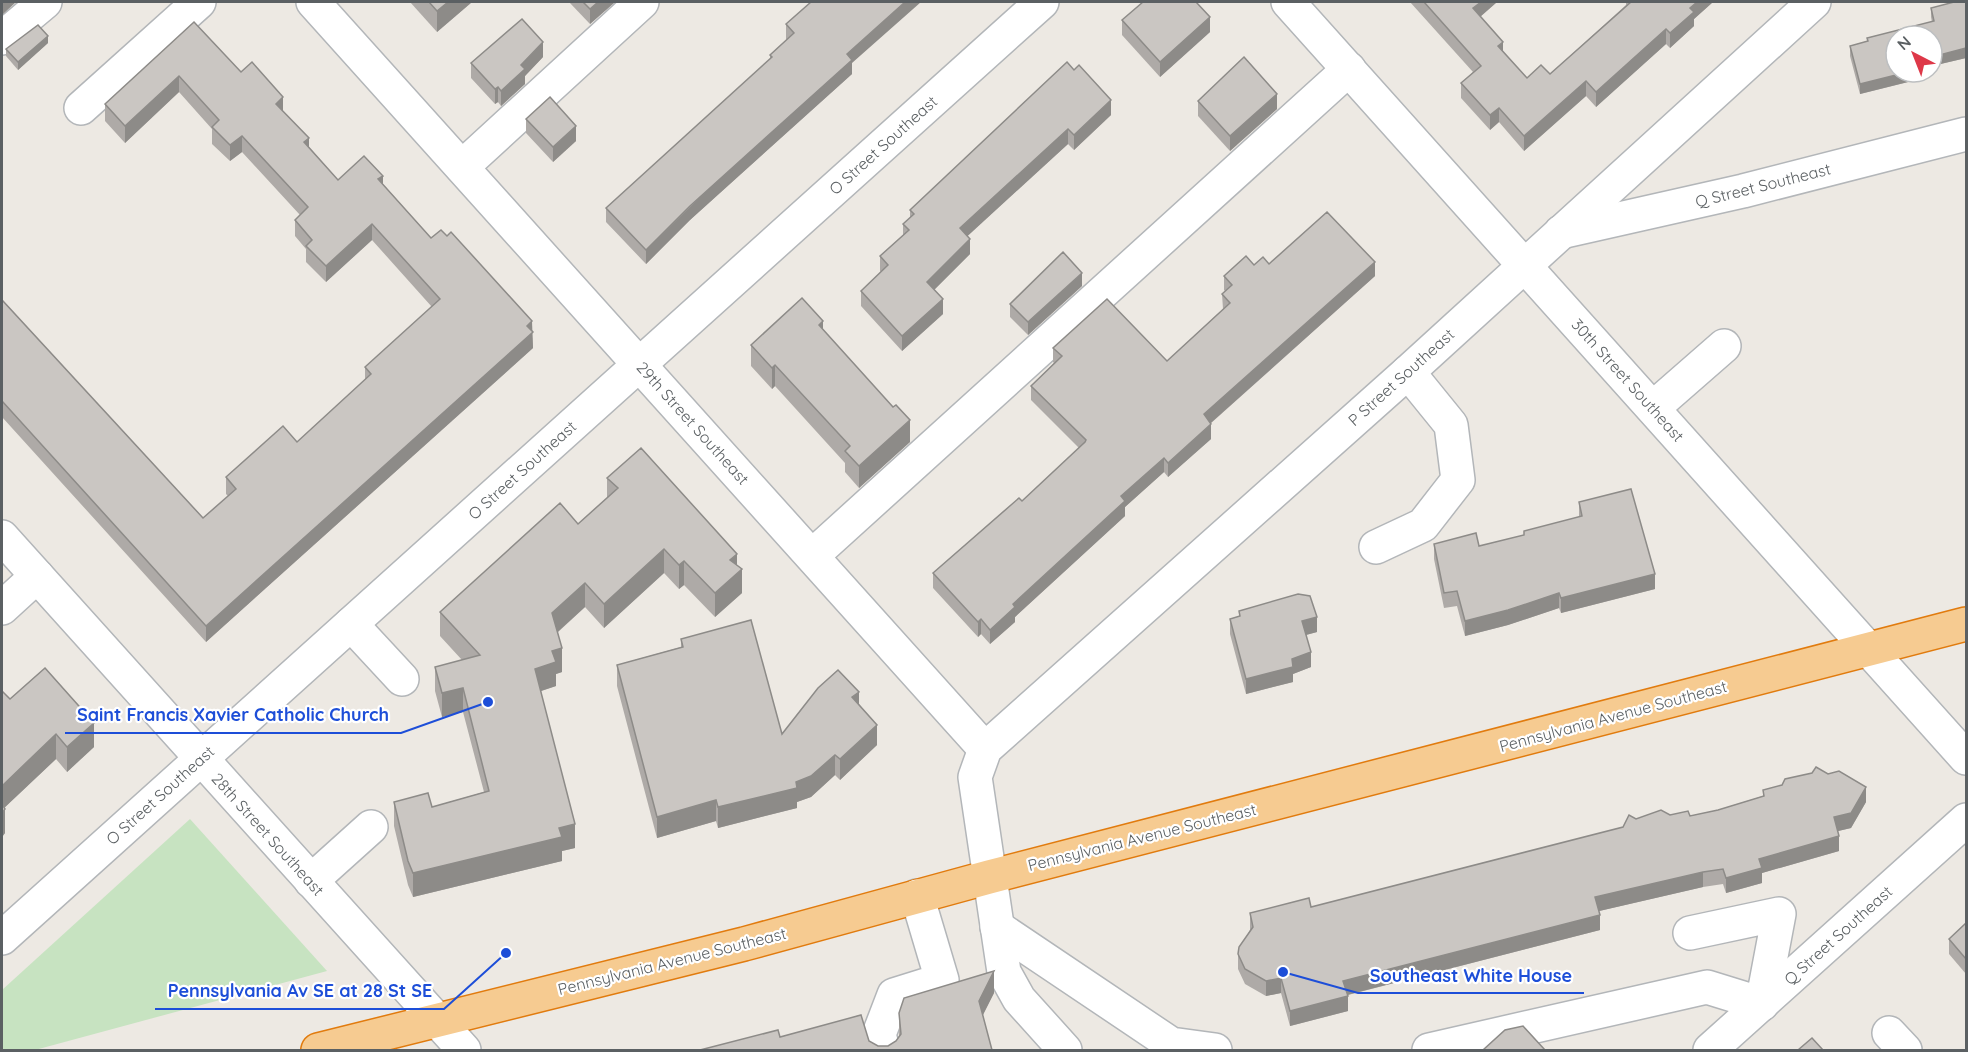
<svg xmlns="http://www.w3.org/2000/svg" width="1968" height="1052" font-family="Quicksand,sans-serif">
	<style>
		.green { fill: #c7e3c1 }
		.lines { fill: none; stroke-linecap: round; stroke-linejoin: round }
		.minor-casing { stroke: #b3b6b9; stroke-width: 36 }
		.highway-casing { stroke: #e17b0e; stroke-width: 36 }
		.minor { stroke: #fff; stroke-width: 33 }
		.highway { stroke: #f6cb91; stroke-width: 33 }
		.wall { fill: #aeaaa7 }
		.shaded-wall { fill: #8d8b88 }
		.building { fill: #cac6c2; stroke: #8d8b88; stroke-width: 1.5 }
		.labels { text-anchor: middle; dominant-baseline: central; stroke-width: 4.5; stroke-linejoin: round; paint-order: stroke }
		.street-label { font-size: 16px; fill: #5b6063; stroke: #fff }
		.leader { fill: none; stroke: #1d4ed8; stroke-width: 2 }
		.callout-dot { fill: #1d4ed8; stroke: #fff; stroke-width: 2 }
		.callout-label { font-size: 18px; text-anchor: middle; font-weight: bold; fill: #1d4ed8; stroke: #fff; stroke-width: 4.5; stroke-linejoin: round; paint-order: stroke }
	</style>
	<rect width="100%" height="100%" fill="#ede9e3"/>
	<polygon class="green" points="190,819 327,971 35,1050 2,1050 2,990"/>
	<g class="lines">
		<g class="minor-casing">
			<g id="minor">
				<polyline points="313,2 985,749"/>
				<polyline points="1288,2 1966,758"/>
				<polyline points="2,38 45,2"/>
				<polyline points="81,108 199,2"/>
				<polyline points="462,167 642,2"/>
				<polyline points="1561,232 1743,191 1966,134"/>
				<polyline points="1653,408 1724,346"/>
				<polyline points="2,537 464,1050"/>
				<polyline points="1376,547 1423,525 1458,480 1451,425 1408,372"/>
				<polyline points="812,556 1349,69"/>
				<polyline points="2,608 37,576"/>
				<polyline points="351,624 402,679"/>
				<polyline points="311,881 371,827"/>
				<polyline points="997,927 1171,1044 1215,1050"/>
				<polyline points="2,938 1042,2"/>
				<polyline points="1889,1033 1905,1050"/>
				<polyline points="883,1050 879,1034 894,995 942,980 917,896"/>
				<polyline points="1065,1050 1019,999 1004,972 975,777 985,749 1408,372 1814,2"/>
				<polyline points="1429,1050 1707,987 1762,1004 1779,914 1690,933"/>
				<polyline points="1710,1050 1966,820"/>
			</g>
		</g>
		<g class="highway-casing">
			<polyline id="highway" points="318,1050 744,944 989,877 1966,624"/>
		</g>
		<use href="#minor" class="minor"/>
		<use href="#highway" class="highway"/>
	</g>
	<g class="wall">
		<polygon points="410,2 472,2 437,32"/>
		<polygon points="569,2 615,2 590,24"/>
		<polygon points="1410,2 1497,2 1480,17 1503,52 1527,78 1550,74 1626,5 1626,2 1713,2 1694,19 1694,26 1670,48 1666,44 1596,107 1586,96 1524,151 1499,122 1490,130 1461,98 1461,83 1473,72"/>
		<polygon points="1931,8 1966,58 1932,66 1932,36 1896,36 1920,72 1920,79 1860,94 1850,56 1850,46 1867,41 1867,38 1932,22 1931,17"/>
		<polygon points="1122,20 1210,32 1160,77 1122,35"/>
		<polygon points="194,22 241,72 283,111 309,147 338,180 383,184 431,238 532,331 533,348 206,642 2,417 2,300 203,518 228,496 226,494 226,477 297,442 365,380 365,367 432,307 372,240 326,282 306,262 306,249 295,236 295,220 300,215 242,152 230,161 212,144 212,129 179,92 125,143 105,121 105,104"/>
		<polygon points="786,24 852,63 852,74 690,220 646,264 606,222 606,208 770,59 770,55 786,40"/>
		<polygon points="48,43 18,70 6,56 6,49"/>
		<polygon points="543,57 525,76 525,84 501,106 498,102 495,104 471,78 471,63"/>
		<polygon points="1067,62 1111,115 1074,150 1068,144 967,236 970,254 934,290 943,314 902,351 861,306 861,291 881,272 880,271 880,256 903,235 903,224 910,218 910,210"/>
		<polygon points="1198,101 1277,109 1230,151 1198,116"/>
		<polygon points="526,119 576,141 553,162 526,133"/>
		<polygon points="1269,264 1375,276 1210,424 1211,439 1168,477 1164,472 1125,507 1125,516 1015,617 1015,622 990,644 981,634 978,637 933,588 933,573 1022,501 1079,448 1031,400 1031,386 1054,363 1053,362 1053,348 1167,361 1223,309 1222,294 1225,291 1224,290 1224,276 1254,265"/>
		<polygon points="1082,286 1028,335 1010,317 1010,304"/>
		<polygon points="823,330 910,442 859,488 845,472 845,463 775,386 772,389 751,366 751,345"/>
		<polygon points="607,478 737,566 742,593 715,617 684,585 679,589 664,573 604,628 585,607 557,633 562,672 556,674 556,686 541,691 575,848 562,851 562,861 413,897 408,885 394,826 394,802 432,807 484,792 463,712 442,717 435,691 435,667 462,660 440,636 440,612 578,524 607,498"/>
		<polygon points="1579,502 1655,589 1561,613 1559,608 1508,625 1465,636 1457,606 1444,608 1434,559 1434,544 1479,546 1524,535 1579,517"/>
		<polygon points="1239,611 1317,632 1306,635 1311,667 1293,674 1293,682 1246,694 1230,634 1230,619 1239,617"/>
		<polygon points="681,639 782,734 859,704 877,745 840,780 835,775 811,797 797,802 797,808 718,828 716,821 657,838 617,686 617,665 681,647"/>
		<polygon points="10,699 94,747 67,772 56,759 4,808 5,833 2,837"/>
		<polygon points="1763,790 1866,802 1851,828 1838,831 1839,851 1762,873 1762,883 1726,893 1723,884 1703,887 1599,911 1600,930 1348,995 1348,1011 1290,1026 1281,993 1266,996 1245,984 1238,969 1238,954 1250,930 1250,913 1311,907 1623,827 1636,819 1670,815 1690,816 1718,810 1763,796"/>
		<polygon points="1966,923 1966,974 1949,954 1949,939"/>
		<polygon points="994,993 982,1016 992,1050 700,1050 780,1037 869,1041 878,1046 888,1046 896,1041 899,1037 899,1013"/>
	</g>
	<g class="shaded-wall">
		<polygon points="2,2 16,2 2,15"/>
		<polygon points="448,2 472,2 437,32 437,11"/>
		<polygon points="598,2 615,2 590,24 590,9"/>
		<polygon points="905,2 921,2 852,63 852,74 690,220 646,264 646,250 847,54"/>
		<polygon points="1481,2 1497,2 1473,23 1473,8"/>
		<polygon points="1697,2 1713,2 1694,19 1694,26 1670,48 1670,33 1690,8"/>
		<polygon points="1210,17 1210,32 1160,77 1160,62"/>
		<polygon points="1666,29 1666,44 1596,107 1596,92"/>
		<polygon points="48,36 48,43 18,70 18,62"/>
		<polygon points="543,42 543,57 525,76 525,84 501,106 501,91 521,65"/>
		<polygon points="1503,42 1503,56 1498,46"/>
		<polygon points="1966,48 1966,58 1932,66 1932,57"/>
		<polygon points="1908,72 1920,72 1920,79 1860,94 1860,84"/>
		<polygon points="179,76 179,92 125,143 125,126"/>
		<polygon points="1586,81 1586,96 1524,151 1524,136"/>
		<polygon points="498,87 498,102 495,104 495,89"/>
		<polygon points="1277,94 1277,109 1230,151 1230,136"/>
		<polygon points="283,97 283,113 276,104"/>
		<polygon points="1111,100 1111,115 1074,150 1074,135"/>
		<polygon points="1499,108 1499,122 1490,130 1490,115"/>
		<polygon points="576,126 576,141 553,162 553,147"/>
		<polygon points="1068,129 1068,144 960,243 960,228"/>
		<polygon points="242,136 242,152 230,161 230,145"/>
		<polygon points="309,138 309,154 304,142"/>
		<polygon points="383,176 383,192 378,179"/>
		<polygon points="372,224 372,240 326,282 326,266"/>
		<polygon points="970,239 970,254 927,297 927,282"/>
		<polygon points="1375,262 1375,276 1204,429 1204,414"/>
		<polygon points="1082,273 1082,286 1028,335 1028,322"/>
		<polygon points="943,299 943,314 902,351 902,336"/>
		<polygon points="532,321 533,348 206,642 206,626"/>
		<polygon points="823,321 823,343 819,325"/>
		<polygon points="775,365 775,386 772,389 772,368"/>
		<polygon points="910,420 910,442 859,488 859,466"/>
		<polygon points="1211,424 1211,439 1168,477 1168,463"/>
		<polygon points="1164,458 1164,472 1125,507 1125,516 1015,617 1015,622 990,644 990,630 1013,604 1121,496"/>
		<polygon points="664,549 664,573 604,628 604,604"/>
		<polygon points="737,554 737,574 742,569 742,593 715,617 715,593 730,560"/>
		<polygon points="684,561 684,585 679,589 679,565"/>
		<polygon points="1655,574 1655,589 1561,613 1561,598"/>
		<polygon points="585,583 585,607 552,637 552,613"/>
		<polygon points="1559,593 1559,608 1508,625 1465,636 1465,621"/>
		<polygon points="1317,617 1317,632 1302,636 1302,621"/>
		<polygon points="981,619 981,634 978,637 978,622"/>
		<polygon points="562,648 562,672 556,674 556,686 535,693 535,669 552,651"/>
		<polygon points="1311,652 1311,667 1293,674 1293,682 1246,694 1246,679 1292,659"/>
		<polygon points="463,688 463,712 442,717 442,693"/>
		<polygon points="859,692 859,712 852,697"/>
		<polygon points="94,723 94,747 67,772 67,747"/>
		<polygon points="877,725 877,745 840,780 840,759"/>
		<polygon points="56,734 56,759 2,810 2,786"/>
		<polygon points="835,755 835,775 811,797 797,802 797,808 718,828 718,807 796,782"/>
		<polygon points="1866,787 1866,802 1851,828 1834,832 1834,817"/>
		<polygon points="716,800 716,821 657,838 657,817"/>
		<polygon points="5,809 5,833 2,837 2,813"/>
		<polygon points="575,824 575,848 562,851 562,861 413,897 413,873 559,828"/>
		<polygon points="1839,836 1839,851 1762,873 1762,883 1726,893 1726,878 1759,859"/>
		<polygon points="1703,872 1703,887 1595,912 1595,897"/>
		<polygon points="1600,915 1600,930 1343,996 1343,981"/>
		<polygon points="994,971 994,993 979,1023 979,1001"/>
		<polygon points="1281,978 1281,993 1266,996 1266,981"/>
		<polygon points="1348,996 1348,1011 1290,1026 1290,1011"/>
	</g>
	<g class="building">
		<polygon points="429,2 448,2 437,11"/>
		<polygon points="583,2 598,2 590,9"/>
		<polygon points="811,2 905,2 847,54 852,60 690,206 646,250 606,208 772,57 770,55 794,33 786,24"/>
		<polygon points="1143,2 1196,2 1210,17 1160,62 1122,20"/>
		<polygon points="1424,2 1481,2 1473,8 1503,42 1498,46 1527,78 1541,65 1550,74 1631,2 1697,2 1690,8 1694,12 1670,33 1666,29 1596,92 1586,81 1524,136 1499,108 1490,115 1461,83 1481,66"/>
		<polygon points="1954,2 1966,2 1966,48 1932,57 1932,36 1896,36 1896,72 1908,72 1860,84 1850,46 1868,41 1867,38 1934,21 1931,8"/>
		<polygon points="522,19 543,42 521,65 525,69 501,91 498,87 495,89 471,63"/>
		<polygon points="194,22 241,72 252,62 283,97 276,104 309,138 304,142 338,180 364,156 383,176 378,179 431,238 441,230 447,236 451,232 532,321 527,326 533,332 206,626 2,401 2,300 203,518 236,489 226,477 283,426 297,442 371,374 365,367 440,299 372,224 326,266 306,246 312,240 295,220 308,207 242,136 230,145 212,127 219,120 179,76 125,126 105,104"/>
		<polygon points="38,25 48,36 18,62 6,49"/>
		<polygon points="1244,57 1277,94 1230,136 1198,101"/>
		<polygon points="1067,62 1074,70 1079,65 1111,100 1074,135 1068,129 960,228 970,239 927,282 943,299 902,336 861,291 888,265 880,256 909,230 903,224 914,214 910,210"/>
		<polygon points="550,97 576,126 553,147 526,119"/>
		<polygon points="1327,212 1375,262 1204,414 1211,424 1168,463 1164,458 1121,496 1125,501 1013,604 1015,607 990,630 981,619 978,622 933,573 1019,498 1022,501 1085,442 1086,440 1031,386 1062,356 1053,348 1107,299 1167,361 1230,303 1222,294 1232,285 1224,276 1246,256 1254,265 1263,257 1269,264"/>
		<polygon points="1063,252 1082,273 1028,322 1010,304"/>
		<polygon points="802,298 823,321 819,325 893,407 896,405 910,420 859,466 845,451 850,446 775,365 772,368 751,345"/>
		<polygon points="641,448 737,554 730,560 742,569 715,593 684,561 679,565 664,549 604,604 585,583 552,613 562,648 552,651 556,662 535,669 575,824 559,828 562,837 413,873 408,861 394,802 428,793 432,807 489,791 463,688 442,693 435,667 480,655 440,612 560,503 578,524 618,488 607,478"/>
		<polygon points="1631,489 1655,574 1561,598 1559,593 1508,610 1465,621 1457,591 1444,593 1434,544 1476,533 1479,546 1524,535 1524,531 1582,516 1579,502"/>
		<polygon points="1298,594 1310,596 1317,617 1302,621 1311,652 1292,659 1293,667 1246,679 1230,619 1240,616 1239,611"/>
		<polygon points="751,620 782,734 818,688 838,670 859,692 852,697 877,725 840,759 835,755 811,776 796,782 797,788 718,807 716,800 657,817 617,665 683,647 681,639"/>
		<polygon points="45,668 94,723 67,747 56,734 2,786 2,694 3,692 10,699"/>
		<polygon points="1816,767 1828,774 1839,771 1866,787 1851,813 1834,817 1839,836 1759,859 1762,868 1726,878 1723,869 1703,872 1595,897 1600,915 1343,981 1348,996 1290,1011 1281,978 1266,981 1245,969 1238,954 1239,947 1253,927 1250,913 1309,898 1311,907 1623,827 1629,815 1636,819 1661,810 1670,815 1688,811 1690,816 1718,810 1764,796 1763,790 1782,785 1785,779 1812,773"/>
		<polygon points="2,804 5,809 2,813"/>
		<polygon points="1966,923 1966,959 1949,939"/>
		<polygon points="994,971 979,1001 992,1050 700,1050 778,1030 780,1037 861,1015 869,1041 878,1046 888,1046 896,1041 901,1034 899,1013 904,998"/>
		<polygon points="1523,1026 1545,1050 1483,1050 1505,1030"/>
		<polygon points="1812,1038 1823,1050 1798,1050"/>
	</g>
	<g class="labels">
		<g class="street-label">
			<text transform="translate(883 145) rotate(-42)">O Street Southeast</text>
			<text transform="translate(1763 185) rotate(-14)">Q Street Southeast</text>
			<text transform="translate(1401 377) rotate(-42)">P Street Southeast</text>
			<text transform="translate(1628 380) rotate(48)">30th Street Southeast</text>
			<text transform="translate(693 423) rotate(48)">29th Street Southeast</text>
			<text transform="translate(522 470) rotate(-42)">O Street Southeast</text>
			<text transform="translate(1613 716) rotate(-15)">Pennsylvania Avenue Southeast</text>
			<text transform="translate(160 795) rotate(-42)">O Street Southeast</text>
			<text transform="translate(268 834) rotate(48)">28th Street Southeast</text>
			<text transform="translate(1142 837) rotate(-14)">Pennsylvania Avenue Southeast</text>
			<text transform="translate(1838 935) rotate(-42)">Q Street Southeast</text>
			<text transform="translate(672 961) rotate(-14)">Pennsylvania Avenue Southeast</text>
		</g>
	</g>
	<path class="leader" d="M488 702L401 733H65M1283 972L1358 993H1584M506 953L444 1009H155"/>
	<g class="callout-dot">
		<circle cx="488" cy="702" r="6"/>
		<circle cx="1283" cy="972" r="6"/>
		<circle cx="506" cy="953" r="6"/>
	</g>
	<g class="callout-label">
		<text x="233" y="721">Saint Francis Xavier Catholic Church</text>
		<text x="1471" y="982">Southeast White House</text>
		<text x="300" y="997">Pennsylvania Av SE at 28 St SE</text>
	</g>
	<rect width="1968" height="1052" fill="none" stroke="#5b6063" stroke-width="6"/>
	<g transform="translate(1914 54) rotate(318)"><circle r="28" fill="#ffffff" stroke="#bdbfc1" stroke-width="1.5"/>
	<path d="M0-4.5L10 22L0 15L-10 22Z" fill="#de3848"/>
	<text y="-9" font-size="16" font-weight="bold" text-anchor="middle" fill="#5b6063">N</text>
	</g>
</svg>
